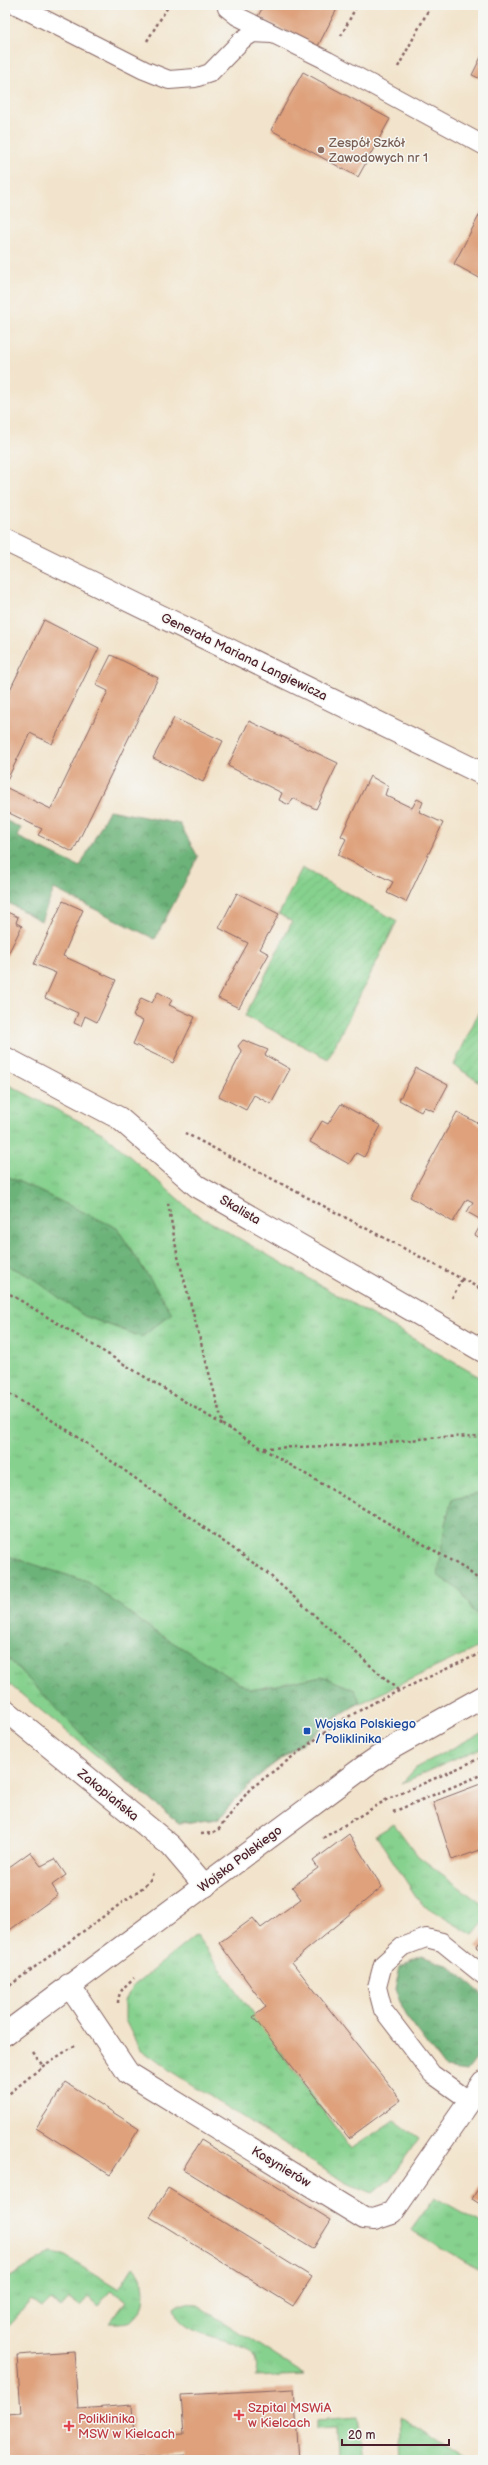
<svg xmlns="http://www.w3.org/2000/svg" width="488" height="2465" font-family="'Balsamiq Sans',sans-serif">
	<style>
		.grass { fill: url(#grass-tufts); stroke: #68785c }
		.forest { fill: url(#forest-crowns); stroke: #5b6952 }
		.garden { fill: url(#garden-furrows); stroke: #68785c }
		.building { fill: #dea17c }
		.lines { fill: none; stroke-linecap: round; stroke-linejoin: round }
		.service-casing { stroke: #856463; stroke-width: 20 }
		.minor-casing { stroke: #856463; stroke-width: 24 }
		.tertiary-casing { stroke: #856463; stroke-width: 24 }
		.path { stroke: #856463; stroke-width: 2.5; stroke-dasharray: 3 3; stroke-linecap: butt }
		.service { stroke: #fff; stroke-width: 18 }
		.minor { stroke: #fff; stroke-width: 22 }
		.tertiary { stroke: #fff; stroke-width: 22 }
		.education-dot { fill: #8d6e63; stroke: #f6f6f2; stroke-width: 1.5 }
		.transit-dot { fill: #1a4fb4; stroke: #f6f6f2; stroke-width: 1.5 }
		.health-dot { fill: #e0444e; stroke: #f6f6f2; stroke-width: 1.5 }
		.labels { text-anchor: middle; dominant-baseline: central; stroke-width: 3; stroke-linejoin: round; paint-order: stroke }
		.education-label { font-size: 13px; fill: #785e54; stroke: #f6f6f2; text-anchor: start }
		.street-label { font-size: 13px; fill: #4a1f2b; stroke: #f6f6f2 }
		.transit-label { font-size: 13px; fill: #164399; stroke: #f6f6f2; text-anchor: start }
		.health-label { font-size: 13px; fill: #be3a42; stroke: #f6f6f2; text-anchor: start }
	</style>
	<defs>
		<pattern id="grass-tufts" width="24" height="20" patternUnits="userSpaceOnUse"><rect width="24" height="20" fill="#86d18e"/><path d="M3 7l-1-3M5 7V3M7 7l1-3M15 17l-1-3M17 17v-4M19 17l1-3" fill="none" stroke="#75b37b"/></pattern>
		<pattern id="forest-crowns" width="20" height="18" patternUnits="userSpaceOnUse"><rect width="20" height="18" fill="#6cb379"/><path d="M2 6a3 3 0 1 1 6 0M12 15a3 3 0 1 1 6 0" fill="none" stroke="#5b9163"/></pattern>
		<pattern id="garden-furrows" width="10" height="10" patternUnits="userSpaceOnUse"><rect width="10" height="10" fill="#86d18e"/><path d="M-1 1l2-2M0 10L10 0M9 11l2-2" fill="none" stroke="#75b37b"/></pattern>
	</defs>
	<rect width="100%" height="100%" fill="#f6f6f2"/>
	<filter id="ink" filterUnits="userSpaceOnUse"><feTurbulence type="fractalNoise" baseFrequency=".025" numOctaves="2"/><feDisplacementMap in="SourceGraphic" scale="8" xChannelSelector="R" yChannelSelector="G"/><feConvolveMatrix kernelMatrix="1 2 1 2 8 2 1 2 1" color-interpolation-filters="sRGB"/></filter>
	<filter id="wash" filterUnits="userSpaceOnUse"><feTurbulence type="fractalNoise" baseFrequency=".012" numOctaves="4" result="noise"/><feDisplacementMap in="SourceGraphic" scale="16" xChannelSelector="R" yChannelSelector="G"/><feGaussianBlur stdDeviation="0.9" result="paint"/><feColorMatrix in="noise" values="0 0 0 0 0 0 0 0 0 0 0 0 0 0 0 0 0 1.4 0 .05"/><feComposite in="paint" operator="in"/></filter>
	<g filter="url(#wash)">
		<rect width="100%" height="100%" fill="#f2e4cc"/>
		<g class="grass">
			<polygon points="5,1083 104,1134 193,1212 483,1379 483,1645 350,1708 255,1778 239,1794 219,1819 179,1823 5,1681"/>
			<polygon points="483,1732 483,1747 402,1783 417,1767"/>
			<polygon points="394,1824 418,1856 483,1905 483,1923 473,1935 421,1904 376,1835"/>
			<polygon points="196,1935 351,2149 394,2120 419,2138 390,2179 373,2193 346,2183 172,2072 139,2048 125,2020 125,2001 132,1987"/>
			<polygon points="435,2197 483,2224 483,2272 411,2230"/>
			<path d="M 52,2252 L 62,2254 L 119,2289 L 133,2267 C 147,2275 147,2307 136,2318 C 130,2324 118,2323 109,2323 L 126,2302 L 111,2290 L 98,2306 L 88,2297 L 80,2306 L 69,2298 L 61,2307 L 51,2299 L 42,2308 L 31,2300 L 5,2330 L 5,2280 Z"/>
			<path d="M 178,2304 L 197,2305 L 305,2375 L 255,2377 C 256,2372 258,2365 255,2359 C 245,2334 179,2342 174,2307 Z"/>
			<polygon points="358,2417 363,2460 338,2460 337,2428 316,2429 316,2420"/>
			<polygon points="401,2417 468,2460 403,2460"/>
		</g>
		<g class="forest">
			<polygon points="109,810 180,824 198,857 155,939 54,889 41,921 5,901 5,820 21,828 18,837 80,867"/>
			<polygon points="5,1175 117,1228 172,1313 142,1337 84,1316 31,1277 5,1264"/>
			<polygon points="483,1493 483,1618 473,1611 461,1591 438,1576 445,1524 452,1499"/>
			<path d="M 5,1555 L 88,1582 L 154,1631 L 251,1690 L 322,1676 L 355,1690 L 360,1703 C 344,1711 329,1723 314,1733 C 277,1760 247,1782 219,1819 L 179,1823 L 121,1775 L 5,1655 Z"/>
			<polygon points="421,1956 450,1966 483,1995 483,2050 467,2071 445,2068 405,2015 395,1989 400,1967"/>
		</g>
		<g class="garden">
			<polygon points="302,868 397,921 328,1059 245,1016 292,922 279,914"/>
			<polygon points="483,1003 483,1085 454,1065"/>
		</g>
		<g id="blocks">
			<g class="building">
				<polygon points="264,5 339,5 317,48 258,16"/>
				<polygon points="483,53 483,80 472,75"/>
				<polygon points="303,72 390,119 358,177 271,130"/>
				<polygon points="483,208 483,280 454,264"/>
				<polygon points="44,620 99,648 52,744 30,733 5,784 5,700"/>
				<polygon points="111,655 158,678 73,852 38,835 42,829 5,811 5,787 51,809 108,691 96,685"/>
				<polygon points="174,718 223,741 203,782 153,758"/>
				<polygon points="249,721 338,763 316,809 293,798 289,805 279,800 282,793 228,766"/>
				<polygon points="370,776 388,786 385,795 412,808 417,799 423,802 419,812 443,823 406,902 387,893 393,882 338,855 346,839 341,836"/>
				<polygon points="237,893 279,914 260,949 269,954 239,1008 218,998 248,943 219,928"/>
				<polygon points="63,901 83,910 63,956 116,980 97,1022 85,1016 81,1026 74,1023 78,1013 45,998 56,973 34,964"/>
				<polygon points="5,911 18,917 16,923 22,926 5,960"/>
				<polygon points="158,992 172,1000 169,1005 195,1017 173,1063 133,1044 143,1021 133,1016 141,998 152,1003"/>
				<polygon points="243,1040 268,1050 265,1055 290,1069 271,1104 254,1095 246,1110 219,1096 242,1052 238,1046"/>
				<polygon points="416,1068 448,1085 434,1111 424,1107 421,1112 399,1100"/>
				<polygon points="341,1104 381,1126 364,1157 356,1153 349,1164 310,1142 322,1121 328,1124"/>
				<polygon points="457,1112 483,1126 483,1240 475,1235 483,1221 467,1212 473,1202 467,1199 453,1222 410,1197"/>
				<polygon points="483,1783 483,1849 452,1860 433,1802"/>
				<polygon points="349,1834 382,1887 292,1962 401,2100 349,2138 253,2017 266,2007 219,1943 253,1918 261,1928 301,1899 292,1887 318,1868 313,1861"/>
				<polygon points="30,1852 41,1866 55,1859 66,1875 52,1885 58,1895 7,1932 5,1870"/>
				<polygon points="483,1938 483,1952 476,1947"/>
				<polygon points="66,2082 139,2129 110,2175 36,2128"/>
				<polygon points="201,2140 331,2220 313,2249 183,2169"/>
				<polygon points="483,2180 483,2206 472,2199"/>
				<polygon points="168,2188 312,2277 293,2306 150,2217"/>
				<polygon points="74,2351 78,2409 132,2405 134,2438 184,2434 181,2395 294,2389 299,2460 186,2460 186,2455 136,2458 136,2460 5,2460 5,2414 21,2413 17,2355"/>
			</g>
		</g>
	</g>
	<g filter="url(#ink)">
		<use href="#blocks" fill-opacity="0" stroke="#856463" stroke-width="1"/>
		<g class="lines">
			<g class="service-casing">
				<g id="service">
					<polyline points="16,5 144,70 169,80 195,78 210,73 242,40 253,33 272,34"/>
					<polyline points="227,5 227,8 237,16 328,61 483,145"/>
					<polyline points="470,2101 432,2074 383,2010 377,1987 383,1964 402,1947 426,1938 442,1942 483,1975"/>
				</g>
			</g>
			<g class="minor-casing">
				<g id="minor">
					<polyline points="5,540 483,774"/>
					<polyline points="5,1058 119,1118 197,1186 483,1351"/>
					<polyline points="5,1710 171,1846 205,1886"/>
					<polyline points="69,1985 128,2073 364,2218 374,2219 392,2213 483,2082"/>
				</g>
			</g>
			<g class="tertiary-casing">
				<polyline id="tertiary" points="5,2034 365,1766 390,1749 483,1697"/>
			</g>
			<g class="path">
				<polyline points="341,36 357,5"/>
				<polyline points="147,41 169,5"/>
				<polyline points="398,67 431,5"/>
				<polyline points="185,1133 483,1290"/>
				<polyline points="168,1203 177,1253 223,1425 467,1570 483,1583"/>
				<polyline points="5,1291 223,1425"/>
				<polyline points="452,1298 462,1279"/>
				<polyline points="5,1391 72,1433 266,1572 399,1691"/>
				<polyline points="264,1448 360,1445 440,1437 483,1436"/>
				<polyline points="393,1812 483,1774"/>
				<polyline points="201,1834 212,1833 219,1829 250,1789 337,1723 375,1702 483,1652"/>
				<polyline points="323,1838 386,1800 483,1757"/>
				<polyline points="5,1989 142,1888 149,1882 153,1873"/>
				<path d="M 118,2003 C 118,1991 126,1985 134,1978"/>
				<polyline points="33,2052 43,2066"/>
				<polyline points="5,2097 43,2066 74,2046"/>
			</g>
			<use href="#service" class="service"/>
			<use href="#minor" class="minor"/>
			<use href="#tertiary" class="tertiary"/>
		</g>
	</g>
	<circle class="education-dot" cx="321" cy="150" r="4"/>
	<rect class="transit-dot" x="303" y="1727" width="8" height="8" rx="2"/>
	<g class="health-dot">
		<path d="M237 2409h4v4h4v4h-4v4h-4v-4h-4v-4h4z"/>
		<path d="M67 2420h4v4h4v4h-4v4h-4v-4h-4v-4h4z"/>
	</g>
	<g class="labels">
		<g class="education-label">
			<text x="329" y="143">Zespół Szkół<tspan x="329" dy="15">Zawodowych nr 1</tspan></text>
		</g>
		<g class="street-label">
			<text transform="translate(244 657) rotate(26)">Generała Mariana Langiewicza</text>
			<text transform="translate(240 1210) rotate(30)">Skalista</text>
			<text transform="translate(108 1795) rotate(39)">Zakopiańska</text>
			<text transform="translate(240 1859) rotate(-37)">Wojska Polskiego</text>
			<text transform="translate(281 2167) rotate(31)">Kosynierów</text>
		</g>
		<g class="transit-label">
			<text x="315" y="1724">Wojska Polskiego<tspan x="315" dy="15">/ Poliklinika</tspan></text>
		</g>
		<g class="health-label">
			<text x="248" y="2408">Szpital MSWiA<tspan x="248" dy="15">w Kielcach</tspan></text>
			<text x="78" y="2419">Poliklinika<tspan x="78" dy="15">MSW w Kielcach</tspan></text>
		</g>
	</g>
	<rect width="488" height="2465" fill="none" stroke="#f6f6f2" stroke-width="20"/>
	<path d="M342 2439v6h107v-6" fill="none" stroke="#4a1f2b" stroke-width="2"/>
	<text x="348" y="2439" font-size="12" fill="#4a1f2b" stroke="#f6f6f2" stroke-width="3" paint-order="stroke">20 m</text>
</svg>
